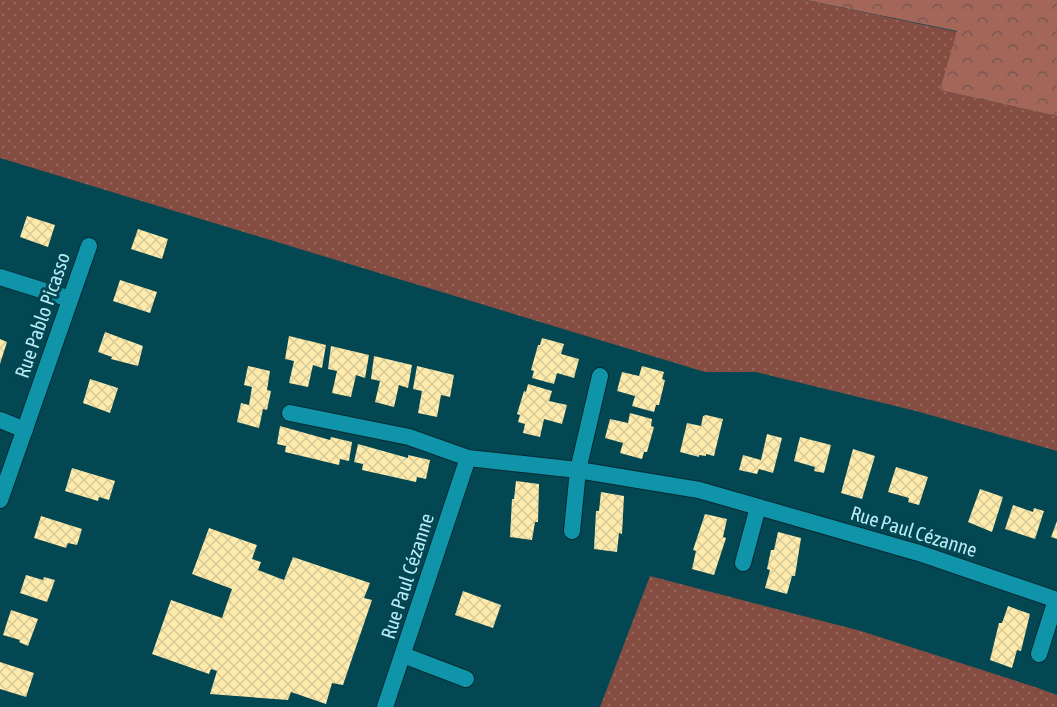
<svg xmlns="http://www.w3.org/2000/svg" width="1057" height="707" font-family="'Asap Condensed',sans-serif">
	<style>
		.grass { fill: url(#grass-dots) }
		.forest { fill: url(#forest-crowns) }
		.building { fill: url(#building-cross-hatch) }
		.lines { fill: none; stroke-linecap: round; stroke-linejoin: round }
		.street-casing { stroke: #062b32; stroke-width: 18 }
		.street { stroke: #1094aa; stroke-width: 16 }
		.labels { text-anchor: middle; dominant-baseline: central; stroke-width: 6; stroke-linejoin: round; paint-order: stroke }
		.street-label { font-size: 20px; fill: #baebf6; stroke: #034752 }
	</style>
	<defs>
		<pattern id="grass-dots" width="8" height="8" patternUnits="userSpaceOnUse" patternTransform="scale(1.5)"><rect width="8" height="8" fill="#854d41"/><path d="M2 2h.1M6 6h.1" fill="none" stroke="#94675d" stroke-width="1.8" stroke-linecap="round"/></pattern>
		<pattern id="forest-crowns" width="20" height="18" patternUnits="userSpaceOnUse" patternTransform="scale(1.5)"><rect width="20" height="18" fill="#a36659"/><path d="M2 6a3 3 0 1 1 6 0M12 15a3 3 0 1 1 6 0" fill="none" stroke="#785953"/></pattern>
		<pattern id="building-cross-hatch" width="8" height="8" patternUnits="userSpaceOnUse" patternTransform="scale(1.5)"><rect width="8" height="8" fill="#feebac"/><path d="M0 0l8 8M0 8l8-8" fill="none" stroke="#d6ca98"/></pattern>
	</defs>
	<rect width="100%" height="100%" fill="#034752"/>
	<g class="grass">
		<polygon points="0,0 806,0 958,32 941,90 1057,116 1057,451 916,411 756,372 705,372 0,158"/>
		<polygon points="650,576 861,631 1035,687 1057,695 1057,707 600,707"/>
	</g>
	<polygon class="forest" points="806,0 1057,0 1057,116 940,90 957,31"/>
	<g class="building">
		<polygon points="27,216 55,225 48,247 20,237"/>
		<polygon points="138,229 168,239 162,259 131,249"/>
		<polygon points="120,280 157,292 150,313 113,301"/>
		<polygon points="105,332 143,346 138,366 111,359 112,357 98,352"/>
		<polygon points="289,336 326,345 322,368 313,365 308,387 289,383 294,361 285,359"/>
		<polygon points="542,338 564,344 561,354 579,359 574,378 557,373 554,384 532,378 534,371 531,370 538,345 540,345"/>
		<polygon points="0,339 7,342 0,364"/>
		<polygon points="331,346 369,355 365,378 356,375 351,397 332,393 337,371 328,369"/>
		<polygon points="374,356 412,365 408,388 399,385 394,407 375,402 380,381 371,379"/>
		<polygon points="248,366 270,371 267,390 271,391 267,410 263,409 259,428 237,422 241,403 249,405 252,387 244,385"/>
		<polygon points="417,366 454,375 450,397 441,395 437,417 418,413 422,391 413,389"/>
		<polygon points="642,366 664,372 662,379 665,380 659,405 656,405 654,412 632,406 635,396 617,391 622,372 639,376"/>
		<polygon points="90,379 118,388 110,413 83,403"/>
		<polygon points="528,384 552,391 549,401 567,405 562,424 544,419 540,437 523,433 525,424 518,422 520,415 517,414 524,391 526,392"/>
		<polygon points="630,413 652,419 651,426 654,427 647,452 644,452 642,459 620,453 623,443 605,438 610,419 628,423"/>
		<polygon points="706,415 723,419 714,456 706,454 706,456 699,455 699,457 680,452 687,423 701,426 703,416"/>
		<polygon points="280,426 330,440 331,437 352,442 349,461 340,459 339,465 285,452 286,446 277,444"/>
		<polygon points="767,434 782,438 773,473 759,469 757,474 739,470 743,455 761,460"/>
		<polygon points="800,437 831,445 824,473 814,471 815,467 794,461"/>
		<polygon points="358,444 408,458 408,455 430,460 426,479 417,477 416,482 362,470 363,464 354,462"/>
		<polygon points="853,449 875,456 862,499 841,493"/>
		<polygon points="896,467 928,477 919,505 908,502 909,498 888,492"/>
		<polygon points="72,468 115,481 109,500 99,497 98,501 65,491"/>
		<polygon points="516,481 539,484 538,522 535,522 532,540 510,537 512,499 514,499"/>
		<polygon points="980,489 1003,497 992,532 968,522"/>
		<polygon points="601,492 624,496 622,534 619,533 617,552 594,549 596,511 599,511"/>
		<polygon points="1013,505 1033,512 1034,508 1044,511 1035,539 1005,529"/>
		<polygon points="705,514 727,519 723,537 726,538 714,575 692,569 696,551 693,550"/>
		<polygon points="41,516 82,529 77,545 68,543 66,548 34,538"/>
		<polygon points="1057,521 1057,539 1051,537"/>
		<polygon points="209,528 257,545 252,559 261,562 258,570 284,580 293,557 370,583 364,598 372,600 343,685 332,683 326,704 291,692 288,700 210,694 217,671 211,669 209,674 152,654 171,600 222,618 232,589 192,574"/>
		<polygon points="778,532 801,538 795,576 792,576 787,594 765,588 770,570 767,569 771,550 774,550"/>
		<polygon points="26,575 43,580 44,577 55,580 47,602 20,593"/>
		<polygon points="463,591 501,605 493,628 455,615"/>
		<polygon points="1008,606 1030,614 1021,651 1017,650 1012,668 990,660 999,623 1002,623"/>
		<polygon points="11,610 38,619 28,646 19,642 20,640 3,635"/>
		<polygon points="0,662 34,673 26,697 0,689"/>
	</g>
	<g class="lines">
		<g class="street-casing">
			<g id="street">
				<polyline points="0,277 70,299"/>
				<polyline points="290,413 409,437 468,458 385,707"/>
				<polyline points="0,420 25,430"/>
				<polyline points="468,458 578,470 699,490 919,553 1057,600"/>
				<polyline points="0,500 89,246"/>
				<polyline points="572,531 578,470 600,376"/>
				<polyline points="743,563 758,507"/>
				<polyline points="1039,654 1056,600"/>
				<polyline points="403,655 466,679"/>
			</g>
		</g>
		<use href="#street" class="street"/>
	</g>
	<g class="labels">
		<g class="street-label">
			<text transform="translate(42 315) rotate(-71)">Rue Pablo Picasso</text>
			<text transform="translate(914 531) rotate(17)">Rue Paul Cézanne</text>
			<text transform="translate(407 576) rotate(-72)">Rue Paul Cézanne</text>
		</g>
	</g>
</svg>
